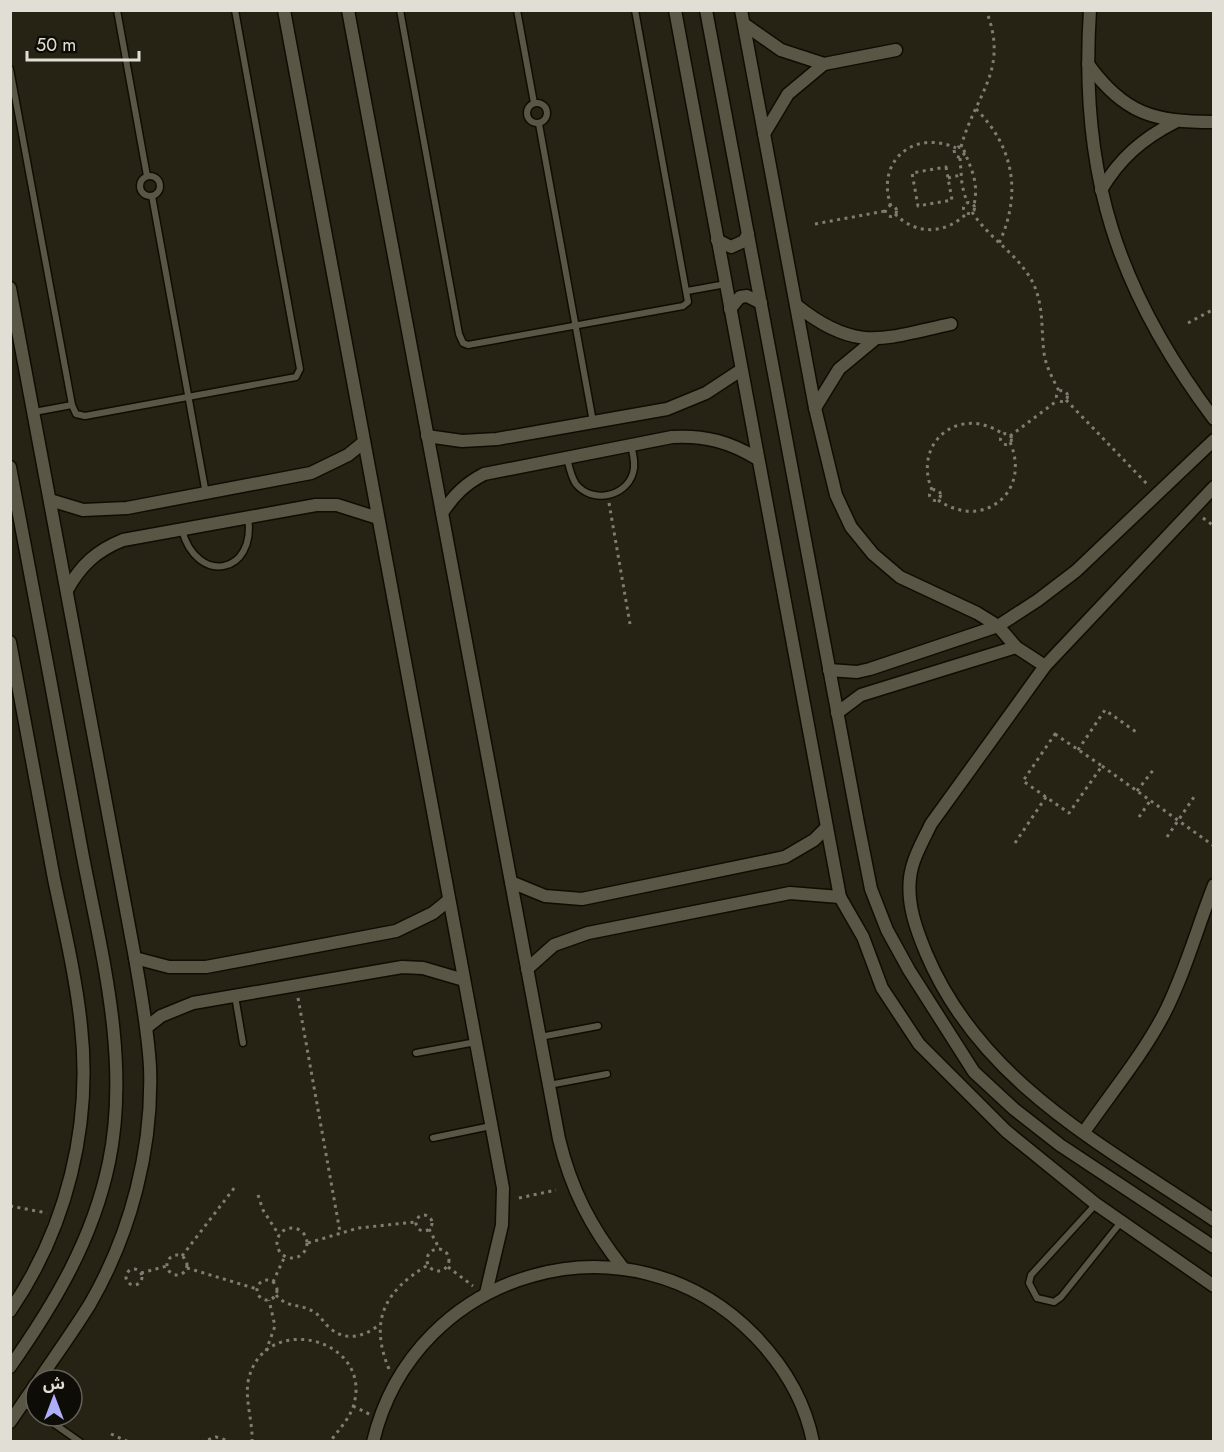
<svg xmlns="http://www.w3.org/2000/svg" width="1224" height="1452" font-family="Jost,'Noto Sans Arabic',sans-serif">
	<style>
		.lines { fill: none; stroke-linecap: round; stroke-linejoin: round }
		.service-casing { stroke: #0f0c02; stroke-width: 9 }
		.minor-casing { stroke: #0f0c02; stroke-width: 15 }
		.path { stroke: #807d70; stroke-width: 3; stroke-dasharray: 3 4.5; stroke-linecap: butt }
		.service { stroke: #595645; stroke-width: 6 }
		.minor { stroke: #595645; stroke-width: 12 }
	</style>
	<rect width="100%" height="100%" fill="#262314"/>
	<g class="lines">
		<g class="service-casing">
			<g id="service">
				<polyline points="117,10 147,176"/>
				<polyline points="400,10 459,334 463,343 468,345 683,306 688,302 635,10"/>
				<polyline points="517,10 534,103"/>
				<polyline points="10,69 72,405 76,414 85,416 296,377 300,369 235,10"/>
				<circle cx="537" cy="113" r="10"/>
				<polyline points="539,124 593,422"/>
				<circle cx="150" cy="186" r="10"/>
				<polyline points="152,196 206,494"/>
				<polyline points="687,291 726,284"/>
				<polyline points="34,412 72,405"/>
				<path d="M 567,458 C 569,466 571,477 576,484 C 592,504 626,497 633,473 C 636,464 633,454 631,445"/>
				<path d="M 182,530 C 197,586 257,574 248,517"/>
				<polyline points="235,996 243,1043"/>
				<polyline points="540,1037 598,1026"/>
				<polyline points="416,1053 476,1042"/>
				<polyline points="549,1085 607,1074"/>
				<polyline points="433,1138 491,1126"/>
				<polyline points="1096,1204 1031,1275 1029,1283 1037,1298 1054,1302 1061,1297 1121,1222"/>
				<polyline points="23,1403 36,1411"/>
				<polyline points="43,1416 80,1442"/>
			</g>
		</g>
		<g class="minor-casing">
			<g id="minor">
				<polyline points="284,10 503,1188 502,1225 486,1293"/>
				<path d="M 348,10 L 559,1139 C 571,1189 591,1228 623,1268"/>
				<polyline points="675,10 840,897 863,937 882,988 919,1044 1006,1131 1096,1204 1214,1286"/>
				<polyline points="706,10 858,823 871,889 887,930 909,970 974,1072 1014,1109 1060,1145 1214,1247"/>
				<polyline points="741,10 815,408 836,495 851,527 873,554 900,577 977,613 998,626 1016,647 1045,666"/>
				<path d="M 1090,10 C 1079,173 1117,290 1214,419"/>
				<polyline points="744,24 781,50 824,64 896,50"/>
				<path d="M 1088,64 C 1124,114 1154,122 1214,122"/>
				<polyline points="764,134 788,94 824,64"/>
				<path d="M 1101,190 C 1120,158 1142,139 1175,122"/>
				<polyline points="717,240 731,247 744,241 748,234"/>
				<path d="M 10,288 L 135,958 C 141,994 148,1030 150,1067 C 153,1148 131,1233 90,1304 C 74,1330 56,1355 39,1380"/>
				<path d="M 796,305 C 856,353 882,339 951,324"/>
				<polyline points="730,309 740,297 747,296 761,303"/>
				<polyline points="815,408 839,369 874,340"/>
				<polyline points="427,436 462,441 497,439 667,409 706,393 741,370"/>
				<path d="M 10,467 C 34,592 57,716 80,841 C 99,945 131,1055 109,1162 C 93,1239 55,1303 10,1367"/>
				<path d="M 1214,487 L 1045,666 L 931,824 C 923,841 912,859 910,878 C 907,904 916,929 926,953 C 980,1082 1103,1145 1214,1220"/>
				<polyline points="50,500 83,510 127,508 311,473 348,455 364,442"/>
				<path d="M 442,513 C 454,495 465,484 484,474 L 672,437 C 705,435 730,442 758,459"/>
				<path d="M 67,590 C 81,565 96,551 123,540 L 316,505 L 337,505 L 378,518"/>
				<path d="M 10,642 C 25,721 40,800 54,879 C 64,927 76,977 81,1026 C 92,1125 67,1228 10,1311"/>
				<polyline points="829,670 857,672 870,669 998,626 1038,600 1076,571 1214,440"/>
				<polyline points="837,713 861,695 1016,647"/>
				<polyline points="511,882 545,896 582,899 785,857 814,840 826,828"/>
				<polyline points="135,958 169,967 206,967 396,931 433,913 449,900"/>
				<polyline points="527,969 554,945 588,933 790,893 840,897"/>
				<polyline points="147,1027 161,1016 193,1003 402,967 423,968 464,980"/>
				<path d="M 1084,1132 C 1111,1093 1142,1056 1164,1014 C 1185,973 1197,928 1214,885"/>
				<polyline points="10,1422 36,1384"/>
				<path d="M 373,1442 C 414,1269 630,1207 755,1336 C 783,1365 805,1401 813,1442"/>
			</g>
		</g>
		<g class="path">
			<path d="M 976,109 C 1014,147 1022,194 999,243"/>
			<path d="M 961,147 C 975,94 1010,71 986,10"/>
			<path d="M 965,153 L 960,158 L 955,155 L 954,150 L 958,147 L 963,148 C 971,169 979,181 974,205"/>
			<polyline points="960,158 962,185 967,203"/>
			<polygon points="946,167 952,200 918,206 912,173"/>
			<polyline points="948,178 961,175"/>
			<circle cx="969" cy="208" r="5.5"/>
			<circle cx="891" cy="211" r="5.5"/>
			<path d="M 891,206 C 875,161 914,129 956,148"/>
			<path d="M 972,212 C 990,240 1020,255 1034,285 C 1044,308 1041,330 1044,353 C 1046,367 1053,379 1059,391"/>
			<path d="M 895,214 C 917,236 946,234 967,213"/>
			<polyline points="815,224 885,211"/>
			<polyline points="1188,323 1214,309"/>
			<circle cx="1062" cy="396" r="5.5"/>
			<polyline points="1066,400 1148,485"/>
			<circle cx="1006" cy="439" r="5.5"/>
			<polyline points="1010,436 1058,400"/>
			<circle cx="935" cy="495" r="5.5"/>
			<path d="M 932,490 C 912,442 960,404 1003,434"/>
			<path d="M 938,500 C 982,531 1032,493 1010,442"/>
			<polyline points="609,503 630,624"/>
			<polyline points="1203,518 1214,526"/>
			<polygon points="1055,734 1102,766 1069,813 1023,781"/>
			<polyline points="1078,750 1105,710 1139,734"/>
			<polyline points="1102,766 1214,846"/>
			<polyline points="1137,791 1154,769"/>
			<polyline points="1139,817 1150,801"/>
			<polyline points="1167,837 1194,797"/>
			<polyline points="1015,843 1046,797"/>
			<polyline points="298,998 340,1232"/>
			<polyline points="258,1195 263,1210 279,1235"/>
			<polyline points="519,1198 556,1190"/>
			<polyline points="10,1206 47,1213"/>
			<circle cx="424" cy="1223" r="8"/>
			<circle cx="292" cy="1243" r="15"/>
			<polyline points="429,1229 439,1248"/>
			<polyline points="308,1243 358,1228 416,1222"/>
			<circle cx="438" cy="1260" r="11"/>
			<circle cx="177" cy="1265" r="10"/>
			<polyline points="182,1256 235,1187"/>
			<polyline points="448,1267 473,1286"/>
			<polyline points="187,1268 257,1289"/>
			<circle cx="134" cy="1277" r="8"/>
			<polyline points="141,1273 167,1266"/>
			<circle cx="267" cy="1290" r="10"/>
			<polyline points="273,1282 285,1256"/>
			<path d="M 276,1295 C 288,1309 301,1303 314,1312 C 321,1316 324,1324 331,1329 C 347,1342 365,1336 379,1325"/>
			<polyline points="266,1351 275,1326 269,1300"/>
			<path d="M 389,1369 C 369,1321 384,1291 428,1265"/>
			<polyline points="353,1406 371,1415"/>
			<polyline points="111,1434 129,1442"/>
			<polyline points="201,1442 216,1437 232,1442"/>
			<path d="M 252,1442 C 253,1422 245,1401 248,1382 C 262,1309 376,1338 353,1407 C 348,1421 338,1430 330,1442"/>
		</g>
		<use href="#service" class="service"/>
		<use href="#minor" class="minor"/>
	</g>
	<rect width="1224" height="1452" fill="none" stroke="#e1dfd5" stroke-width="24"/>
	<g transform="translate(54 1398)"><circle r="28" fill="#0e0c06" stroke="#626059" stroke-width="1.5"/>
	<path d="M0-4.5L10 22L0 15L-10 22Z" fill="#aeaefa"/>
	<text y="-9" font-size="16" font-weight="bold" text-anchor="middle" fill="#e1dfd5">ش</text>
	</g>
	<path d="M27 51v9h112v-9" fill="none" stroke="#e1dfd5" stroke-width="3"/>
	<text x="36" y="51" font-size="18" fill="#e1dfd5" stroke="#0e0c06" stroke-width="4.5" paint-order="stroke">50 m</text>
</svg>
